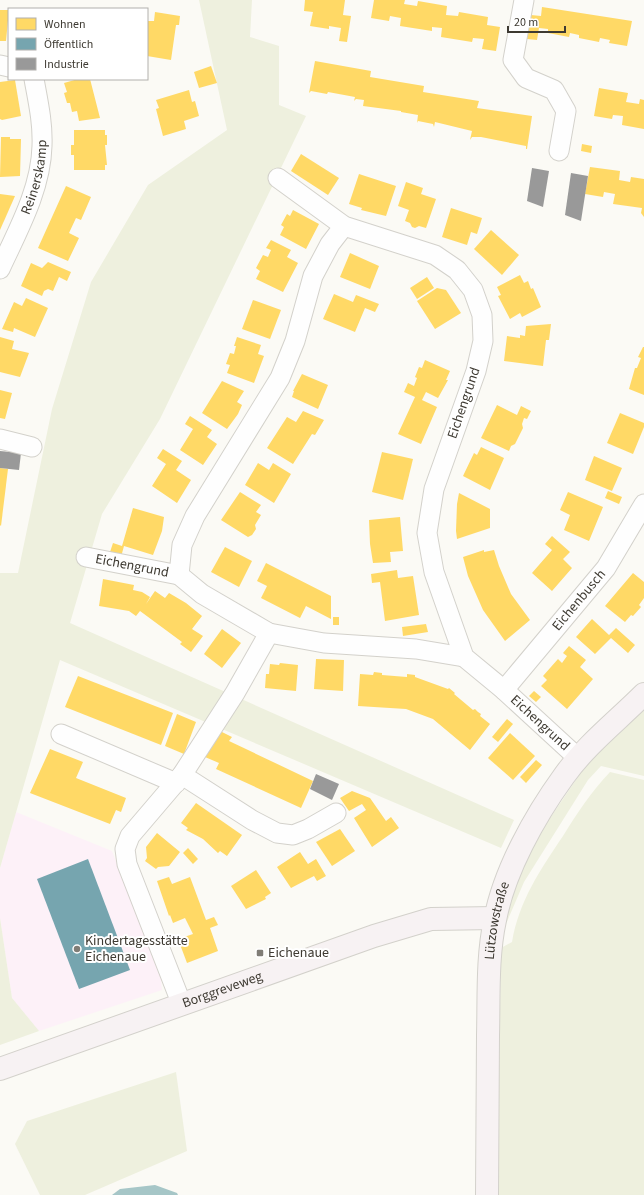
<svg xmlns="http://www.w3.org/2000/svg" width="644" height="1195" font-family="'Source Sans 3',sans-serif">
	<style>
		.education { fill: #fdf1f8 }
		.green { fill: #eef0de }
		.water { fill: #a6c6c7 }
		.homes { fill: #ffd966 }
		.public { fill: #76a5af }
		.industry { fill: #999 }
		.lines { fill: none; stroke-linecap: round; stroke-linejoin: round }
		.street-casing { stroke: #d3d1cb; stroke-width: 21 }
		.secondary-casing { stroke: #d3d1cb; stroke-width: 24 }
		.street { stroke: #fefefe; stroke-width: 19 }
		.secondary { stroke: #f7f2f3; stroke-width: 22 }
		.poi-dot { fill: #807d76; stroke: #fff; stroke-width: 1.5 }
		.labels { text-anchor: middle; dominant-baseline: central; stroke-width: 4; stroke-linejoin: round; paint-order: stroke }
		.street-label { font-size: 14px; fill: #3e3a32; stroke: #fff }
		.poi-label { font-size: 14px; fill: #3e3a32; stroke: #fff; text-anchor: start }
	</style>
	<rect width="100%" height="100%" fill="#fbfaf5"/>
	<polygon class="education" points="16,812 112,851 161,979 162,990 39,1031 12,998 0,918 0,868"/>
	<g class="green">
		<polygon points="199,0 252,0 250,37 279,46 279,105 306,116 160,419 102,514 70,623 514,820 501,848 60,660 0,868 0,573 18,573 52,409 91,282 148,185 227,130"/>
		<polygon points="644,710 644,776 601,766 588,780 524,882 506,924 510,901 518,879 540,833 586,765"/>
		<path d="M 610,772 L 644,780 L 644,1195 L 497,1195 L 501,948 L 512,942 C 519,901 540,870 563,836 C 577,813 592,791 610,772 Z"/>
		<polygon points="0,918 12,998 39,1031 0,1045"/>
		<polygon points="176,1072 187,1151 85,1195 40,1195 15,1144 27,1121"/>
	</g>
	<polygon class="water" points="155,1185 177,1193 178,1195 112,1195 120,1189"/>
	<g class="homes">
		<polygon points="305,0 345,0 343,15 351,16 347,42 339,41 341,28 329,26 329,29 310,26 313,12 304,11"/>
		<polygon points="374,0 405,0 404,4 417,6 418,1 447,6 446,15 458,16 459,12 488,17 487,25 500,27 496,51 482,49 484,39 473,38 472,42 441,37 442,28 432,27 432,31 400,26 401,18 390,16 389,21 371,18"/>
		<polygon points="542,7 632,21 627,46 609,43 610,40 600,38 599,42 579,38 579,35 570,33 569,37 548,33 548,29 539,28 537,40 527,39 531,15 541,16"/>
		<polygon points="0,10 9,10 6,41 0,41"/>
		<polygon points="155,12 180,16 179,25 176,25 171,60 147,56 148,21 154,21"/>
		<polygon points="315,61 371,71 370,77 424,86 423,92 479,101 477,108 532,116 527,149 526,149 526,146 481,137 472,137 470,140 472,131 435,122 434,127 433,124 418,121 417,123 418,115 401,112 401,111 363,106 364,100 356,99 354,101 355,97 328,92 327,94 311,91 309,93"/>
		<polygon points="211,66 217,83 199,88 194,72"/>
		<polygon points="78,79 90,79 100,118 79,121 77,111 72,112 70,103 67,103 64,93 67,92 64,83"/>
		<polygon points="15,80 21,116 2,120 0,119 0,82"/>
		<polygon points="599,88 628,93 626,102 639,104 640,99 644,100 644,129 622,125 623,116 613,115 612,119 594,116"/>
		<polygon points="189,90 192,102 195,101 199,116 184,121 186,129 163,136 156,109 159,108 156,100"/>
		<polygon points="74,130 105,130 105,135 107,135 107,145 105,145 107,165 105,165 105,170 74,170 74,155 71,155 71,145 74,145"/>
		<polygon points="1,137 10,137 10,139 21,139 20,176 0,177"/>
		<polygon points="582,144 592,146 591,153 581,151"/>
		<polygon points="301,154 339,178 328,195 291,171"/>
		<polygon points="590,167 620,171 619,180 630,182 631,177 644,179 644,217 641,213 642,208 613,204 615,194 604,192 603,197 585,194"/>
		<polygon points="359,174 396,186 386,216 361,210 362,208 349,204"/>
		<polygon points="406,182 423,188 421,194 436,199 426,228 419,226 415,228 412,227 410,223 405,221 409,210 398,206"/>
		<polygon points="66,186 91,197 81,220 76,218 69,233 79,238 68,261 38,248"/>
		<polygon points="0,194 15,196 0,230"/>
		<polygon points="451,208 482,218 477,234 471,232 467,245 442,237"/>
		<polygon points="293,210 319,224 306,249 280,235 284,227 281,225 287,214 290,216"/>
		<polygon points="491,230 519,255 502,275 474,249"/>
		<polygon points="271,240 291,250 287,257 298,263 283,292 256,279 260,271 256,268 263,255 268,257 271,250 266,248"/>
		<polygon points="350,253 379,266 370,289 340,277"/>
		<polygon points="48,262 71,272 67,281 59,277 53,291 48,289 44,291 42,296 21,286 31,263 42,268"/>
		<polygon points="520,275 524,283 528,281 531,289 533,288 541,307 522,317 520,313 510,319 498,296 501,295 497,287"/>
		<polygon points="427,277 434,288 417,299 410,288"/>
		<polygon points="437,288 446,290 461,313 435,329 417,301"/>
		<polygon points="334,294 353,302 356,295 379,304 375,312 365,308 355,332 323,319"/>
		<polygon points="26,298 48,308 35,337 14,328 13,332 2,329 14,302 22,306"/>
		<polygon points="253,300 281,310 270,339 242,329"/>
		<polygon points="551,324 549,340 546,340 543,366 504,361 507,336 520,338 520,335 525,336 526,326"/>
		<polygon points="0,337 14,341 12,349 29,353 20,377 0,372"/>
		<polygon points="237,337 261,345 258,354 264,356 254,383 227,373 230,365 226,364 230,353 234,354 236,346 234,346"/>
		<polygon points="643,347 644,347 644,395 629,389 635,368 637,368 641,358 638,357"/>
		<polygon points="425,360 450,371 446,380 448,380 438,398 426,392 422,400 437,407 421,444 398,434 415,397 404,392 408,383 414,386 417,378 415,377 419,367 422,368"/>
		<polygon points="302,374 328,385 318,409 292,397 294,391 293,391"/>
		<polygon points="222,381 244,391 237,402 242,405 238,414 227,429 202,413"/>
		<polygon points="0,390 12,393 5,419 0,418"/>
		<polygon points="497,405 517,415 521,406 531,411 527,419 524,418 522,424 523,428 515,444 511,446 509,451 481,438"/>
		<polygon points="303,411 324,420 315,435 312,434 293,464 267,448 287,417 296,422"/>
		<polygon points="620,413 644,423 644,427 633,454 607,443"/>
		<polygon points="190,416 212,430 207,437 217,444 203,465 180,450 193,429 185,424"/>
		<polygon points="481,447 504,458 490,490 463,476 474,453 477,455"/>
		<polygon points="163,449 182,461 176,470 191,480 177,503 152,486 166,464 157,458"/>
		<polygon points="382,452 413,459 403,500 372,492"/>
		<polygon points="594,456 622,468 612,491 585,480"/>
		<polygon points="258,463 269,470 273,463 291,474 274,503 245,485"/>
		<polygon points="0,468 8,469 1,526 0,525"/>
		<polygon points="608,491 622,497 619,504 605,498"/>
		<polygon points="240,492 261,505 256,512 261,515 255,525 256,529 252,535 248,537 221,520"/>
		<polygon points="568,492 603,507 589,541 564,530 570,515 560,510"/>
		<polygon points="459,493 490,509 490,528 457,539 456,531 457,504"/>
		<polygon points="133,508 164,517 162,531 153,555 124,546 121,557 109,555 113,543 122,546"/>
		<polygon points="400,517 403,551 390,552 391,562 373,563 370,544 369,520"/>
		<polygon points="552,536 570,552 563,559 572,568 552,591 532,573 552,550 545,544"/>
		<polygon points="225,547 252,561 239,587 211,572"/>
		<polygon points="484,550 484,552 494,550 499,566 511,594 530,620 505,641 483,610 468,576 463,557"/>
		<polygon points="266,563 331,596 331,619 306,606 300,618 261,598 267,586 257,581"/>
		<polygon points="397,570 398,578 413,576 419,615 385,621 380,582 372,583 371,574"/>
		<polygon points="633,573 644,582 644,598 639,605 641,607 633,616 631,615 625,622 605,606"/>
		<polygon points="103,579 134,585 133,590 142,592 150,597 146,604 155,591 165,598 169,593 186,603 202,616 192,629 203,636 191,652 180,644 182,642 140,611 136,616 129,611 99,606"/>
		<rect x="333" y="617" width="6" height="8"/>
		<polygon points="592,619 609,635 616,628 635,645 628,653 611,638 595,654 576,637"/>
		<polygon points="426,624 428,632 403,636 402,627"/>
		<polygon points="222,629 241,643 222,668 204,654"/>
		<polygon points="569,646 586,660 580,667 593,679 567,709 541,686 547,680 543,676 558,659 562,663 567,656 563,653"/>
		<polygon points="316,659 344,660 343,691 314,689"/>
		<polygon points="280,663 298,665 296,691 265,688 266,674 269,674 270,664 279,665"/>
		<polygon points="374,672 382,673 382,675 407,677 407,674 415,675 415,677 448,689 449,688 455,693 454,694 473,710 475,709 478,712 481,714 480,716 490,724 470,750 433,719 406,709 358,706 360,674 373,675"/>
		<polygon points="78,676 173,713 161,745 65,707"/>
		<polygon points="534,691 541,697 536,702 529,696"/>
		<polygon points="177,714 196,722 184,754 165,746"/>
		<polygon points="507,719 513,724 498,742 492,737"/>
		<polygon points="218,730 232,737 229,741 313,781 301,808 216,769 219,763 205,757"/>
		<polygon points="510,733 535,756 513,780 488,758"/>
		<polygon points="50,749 83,762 76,778 126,798 121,812 116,810 110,824 30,793"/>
		<polygon points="536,760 542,765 526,783 520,777"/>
		<polygon points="352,791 370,798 386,821 391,817 399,828 372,847 354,818 366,810 362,804 349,811 340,798"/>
		<polygon points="196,803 242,835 227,856 220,851 218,853 203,839 186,830 188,828 181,823"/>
		<polygon points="340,829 355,851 332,866 316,842"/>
		<polygon points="157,833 180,852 169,866 158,867 156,869 145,861 147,858 146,847"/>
		<polygon points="188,848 198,859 193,864 183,853"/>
		<polygon points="300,852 308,864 316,859 326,876 317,881 314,876 291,888 277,867"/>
		<polygon points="256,870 271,893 265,897 266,899 246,909 231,886"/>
		<polygon points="169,877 172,884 190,877 206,920 214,917 218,925 210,928 218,951 187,963 178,939 193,934 185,918 173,923 170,915 169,916 157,881"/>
	</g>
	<polygon class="public" points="88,859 130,970 79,989 37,879"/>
	<g class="industry">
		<polygon points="532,168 549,171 543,207 527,201"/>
		<polygon points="571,173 588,176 581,221 565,215"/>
		<polygon points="0,451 21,453 19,470 0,468"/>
		<polygon points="316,774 339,784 332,800 310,789"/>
	</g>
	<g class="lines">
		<g class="street-casing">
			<g id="street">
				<polyline points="524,0 513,60 526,78 554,90 566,111 559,151"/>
				<polyline points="0,65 9,67"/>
				<path id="s1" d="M 278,178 L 344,226 L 435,255 L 457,270 L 473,290 L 482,315 L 483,341 L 476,371 L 434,489 L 427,533 L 434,572 L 464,657 L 504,690 L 578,758"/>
				<polyline points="344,226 330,244 313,276 295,341 280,378 195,516 182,545 179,575 202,594 269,633 324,643 416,649 464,657"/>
				<path id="s2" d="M 0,269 C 18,230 41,189 42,146 C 43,123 38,101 34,79"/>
				<polyline points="0,439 32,447"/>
				<path id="s3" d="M 86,557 L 179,575"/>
				<path id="s4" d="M 504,690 L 606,568 L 644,504"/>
				<polyline points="61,734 176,783"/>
				<polyline points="182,775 252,820 277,833 293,835 308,829 336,813"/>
				<polyline points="182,1005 127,864 125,849 130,836 182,775 235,693 269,633"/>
			</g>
		</g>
		<g class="secondary-casing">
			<g id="secondary">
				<path id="s5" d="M 0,1069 L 374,936 L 431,919 L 495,918"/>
				<path id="s6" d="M 487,1195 C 487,1142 488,1088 488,1035 C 489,997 487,957 495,920 C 504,871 535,816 564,776 C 586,745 617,721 644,694"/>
			</g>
		</g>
		<use href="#street" class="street"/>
		<use href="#secondary" class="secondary"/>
	</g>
	<g class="poi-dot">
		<circle cx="77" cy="949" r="4"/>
		<rect x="256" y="949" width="8" height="8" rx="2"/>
	</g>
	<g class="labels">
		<g class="street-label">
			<text stroke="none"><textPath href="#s2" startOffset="99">Reinerskamp</textPath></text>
			<text transform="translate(464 403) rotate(-71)">Eichengrund</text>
			<text stroke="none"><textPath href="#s3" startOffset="47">Eichengrund</textPath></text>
			<text stroke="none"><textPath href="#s4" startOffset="117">Eichenbusch</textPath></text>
			<text stroke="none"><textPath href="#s1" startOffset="713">Eichengrund</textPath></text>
			<text stroke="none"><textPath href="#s6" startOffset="275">Lützowstraße</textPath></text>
			<text stroke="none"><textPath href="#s5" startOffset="236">Borggreveweg</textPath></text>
		</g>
		<g class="poi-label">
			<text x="85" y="941">Kindertagesstätte<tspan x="85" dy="16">Eichenaue</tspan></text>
			<text x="268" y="953">Eichenaue</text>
		</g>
	</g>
	<rect x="8" y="8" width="140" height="72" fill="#ffffff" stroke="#b2b0ad"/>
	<rect x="16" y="18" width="20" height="12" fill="#ffd966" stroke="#b2b0ad"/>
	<text x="44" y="28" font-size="12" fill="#3e3a32">Wohnen</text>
	<rect x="16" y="38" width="20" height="12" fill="#76a5af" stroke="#b2b0ad"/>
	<text x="44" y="48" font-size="12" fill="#3e3a32">Öffentlich</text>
	<rect x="16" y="58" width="20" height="12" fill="#999999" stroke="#b2b0ad"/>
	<text x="44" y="68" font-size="12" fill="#3e3a32">Industrie</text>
	<path d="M508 26v6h57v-6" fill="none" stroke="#3e3a32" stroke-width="2"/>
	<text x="514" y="26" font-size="12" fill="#3e3a32" stroke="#ffffff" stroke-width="3" paint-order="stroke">20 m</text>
</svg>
